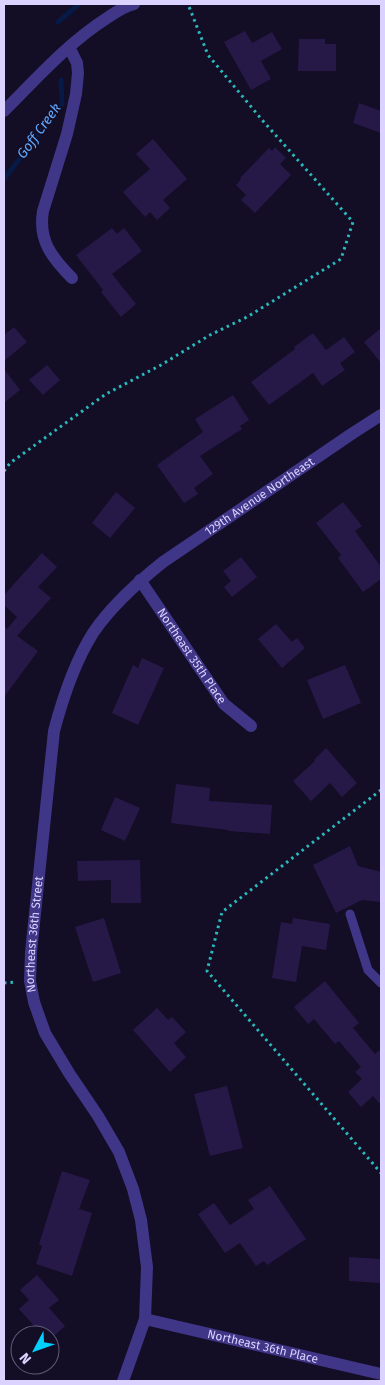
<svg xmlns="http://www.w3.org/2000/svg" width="385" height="1385" font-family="'Fira Sans',sans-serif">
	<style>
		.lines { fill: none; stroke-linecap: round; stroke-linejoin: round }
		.stream { stroke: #071945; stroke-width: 5 }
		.building { fill: #261947 }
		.path { stroke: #29babc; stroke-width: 3; stroke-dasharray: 2.5 4; stroke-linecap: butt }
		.lane { stroke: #3f3687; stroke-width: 9 }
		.street { stroke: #3f3687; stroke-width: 12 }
		.labels { text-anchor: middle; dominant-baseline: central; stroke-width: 4; stroke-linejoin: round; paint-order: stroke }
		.street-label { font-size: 12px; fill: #dbd2ff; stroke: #130d26 }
		.water-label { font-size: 14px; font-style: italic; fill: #60a9ff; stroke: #130d26 }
	</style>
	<rect width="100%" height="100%" fill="#130d26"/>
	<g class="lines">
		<g class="stream">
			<polyline points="58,22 79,4"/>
			<polyline points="4,179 62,104 61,80"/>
		</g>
	</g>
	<g class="building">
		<polygon points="245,31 252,43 272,32 282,49 261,61 271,79 251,90 224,42"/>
		<polygon points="299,39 325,39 325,44 336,44 336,71 298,71"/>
		<polygon points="359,103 381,111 381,133 353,123"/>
		<polygon points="153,139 187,179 163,200 170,208 157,220 150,212 145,217 123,192 150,169 136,154"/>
		<polygon points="275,147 286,158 280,164 291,175 255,213 241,200 246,195 236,185 241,179 240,178 269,148 272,151"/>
		<polygon points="112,228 117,234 124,228 142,251 112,274 136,304 121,317 101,292 103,290 76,255"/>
		<polygon points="14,327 27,342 4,361 4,335"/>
		<polygon points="381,328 381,363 364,342"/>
		<polygon points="313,333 326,350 344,337 355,352 340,363 345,370 322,386 313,373 269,405 251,382 295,349 294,347"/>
		<polygon points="47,365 60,380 43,395 29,380"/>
		<polygon points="4,369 20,390 4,403"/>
		<polygon points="233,395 249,420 240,426 242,429 200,456 213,474 194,488 198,494 184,503 157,465 203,432 195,419"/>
		<polygon points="116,492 135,508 110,538 92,523"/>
		<polygon points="343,502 362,526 355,531 381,567 381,579 363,592 338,558 341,555 316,523"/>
		<polygon points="42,553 57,567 38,587 51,598 17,636 38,651 4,697 4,626 7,629 17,617 4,605 4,595"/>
		<polygon points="241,557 257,577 232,597 224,587 231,581 223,571"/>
		<polygon points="276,624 292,642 297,638 305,648 282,668 258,639"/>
		<polygon points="142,658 164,668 138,725 112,713 133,665 138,668"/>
		<polygon points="345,665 361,703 323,719 307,680"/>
		<polygon points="326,748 357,783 342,797 330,783 311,801 293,781 315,761 314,760"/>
		<polygon points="176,784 210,788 209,801 272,805 270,834 228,831 228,830 171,823"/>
		<polygon points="115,797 140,808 125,841 101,830"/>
		<polygon points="350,846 358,866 381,872 381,902 362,900 336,913 313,865"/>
		<polygon points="140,860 141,903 111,903 111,880 78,881 77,861"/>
		<polygon points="104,918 121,973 93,982 75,927"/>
		<polygon points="293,918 330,924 326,950 302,946 296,982 272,978 281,922 292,924"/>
		<polygon points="325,981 359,1023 353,1028 375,1054 381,1049 381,1105 373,1096 361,1107 348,1092 362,1079 355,1072 361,1067 339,1041 335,1044 314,1019 308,1024 294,1007"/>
		<polygon points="157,1008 168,1020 172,1017 186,1032 174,1043 186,1057 170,1072 133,1030"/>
		<polygon points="227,1086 243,1148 210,1156 194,1094"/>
		<polygon points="62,1171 90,1180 79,1209 92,1213 72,1276 36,1264 42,1246 39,1244"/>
		<polygon points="270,1186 306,1239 267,1265 264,1261 256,1266 240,1243 225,1253 198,1214 214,1203 230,1225 254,1209 248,1200"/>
		<polygon points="349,1257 381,1259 381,1283 349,1281"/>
		<polygon points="37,1275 59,1300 49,1308 65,1326 55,1335 42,1335 19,1309 29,1300 20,1290"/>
	</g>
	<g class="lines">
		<g class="path">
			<polyline points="4,471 10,463 106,394 161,365 210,335 247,317 341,259 353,222 263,121 208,55 188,4"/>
			<polyline points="381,790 222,912 207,971 381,1173"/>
			<polyline points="4,983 17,982"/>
		</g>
		<polyline class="lane" points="350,914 368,970 381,983"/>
		<g class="street">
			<path d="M 69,47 L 77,63 L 78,73 L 76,94 L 67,134 L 43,211 C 38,240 52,258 72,278"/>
			<path d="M 4,111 C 37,78 68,43 107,18 C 116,12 124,6 134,4"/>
			<path id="s1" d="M 140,580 L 224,704 L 251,726"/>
			<path id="s2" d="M 145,1319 L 381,1374"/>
			<path id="s3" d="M 123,1381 L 145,1319 L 147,1267 L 141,1220 L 133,1189 L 119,1152 L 98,1116 L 69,1073 L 45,1033 L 34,1002 L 30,981 L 31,952 L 54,731 C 63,697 74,663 93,633 C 111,606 138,582 163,562 L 353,433 L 381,415"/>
		</g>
	</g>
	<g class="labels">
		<g class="street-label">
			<text stroke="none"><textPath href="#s3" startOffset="1005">129th Avenue Northeast</textPath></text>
			<text stroke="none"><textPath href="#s1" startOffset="92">Northeast 35th Place</textPath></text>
			<text stroke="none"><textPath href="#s3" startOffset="478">Northeast 36th Street</textPath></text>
			<text stroke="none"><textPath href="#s2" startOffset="121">Northeast 36th Place</textPath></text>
		</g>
		<g class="water-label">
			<text transform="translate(39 131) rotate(-54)">Goff Creek</text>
		</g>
	</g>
	<rect width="385" height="1385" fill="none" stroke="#dbd2ff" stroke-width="10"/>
	<g transform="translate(35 1350) rotate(229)"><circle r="24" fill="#130d26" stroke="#635c7d"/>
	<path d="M0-4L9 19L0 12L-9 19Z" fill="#00d0fd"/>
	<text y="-8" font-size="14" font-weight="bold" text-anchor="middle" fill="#dbd2ff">N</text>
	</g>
</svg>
